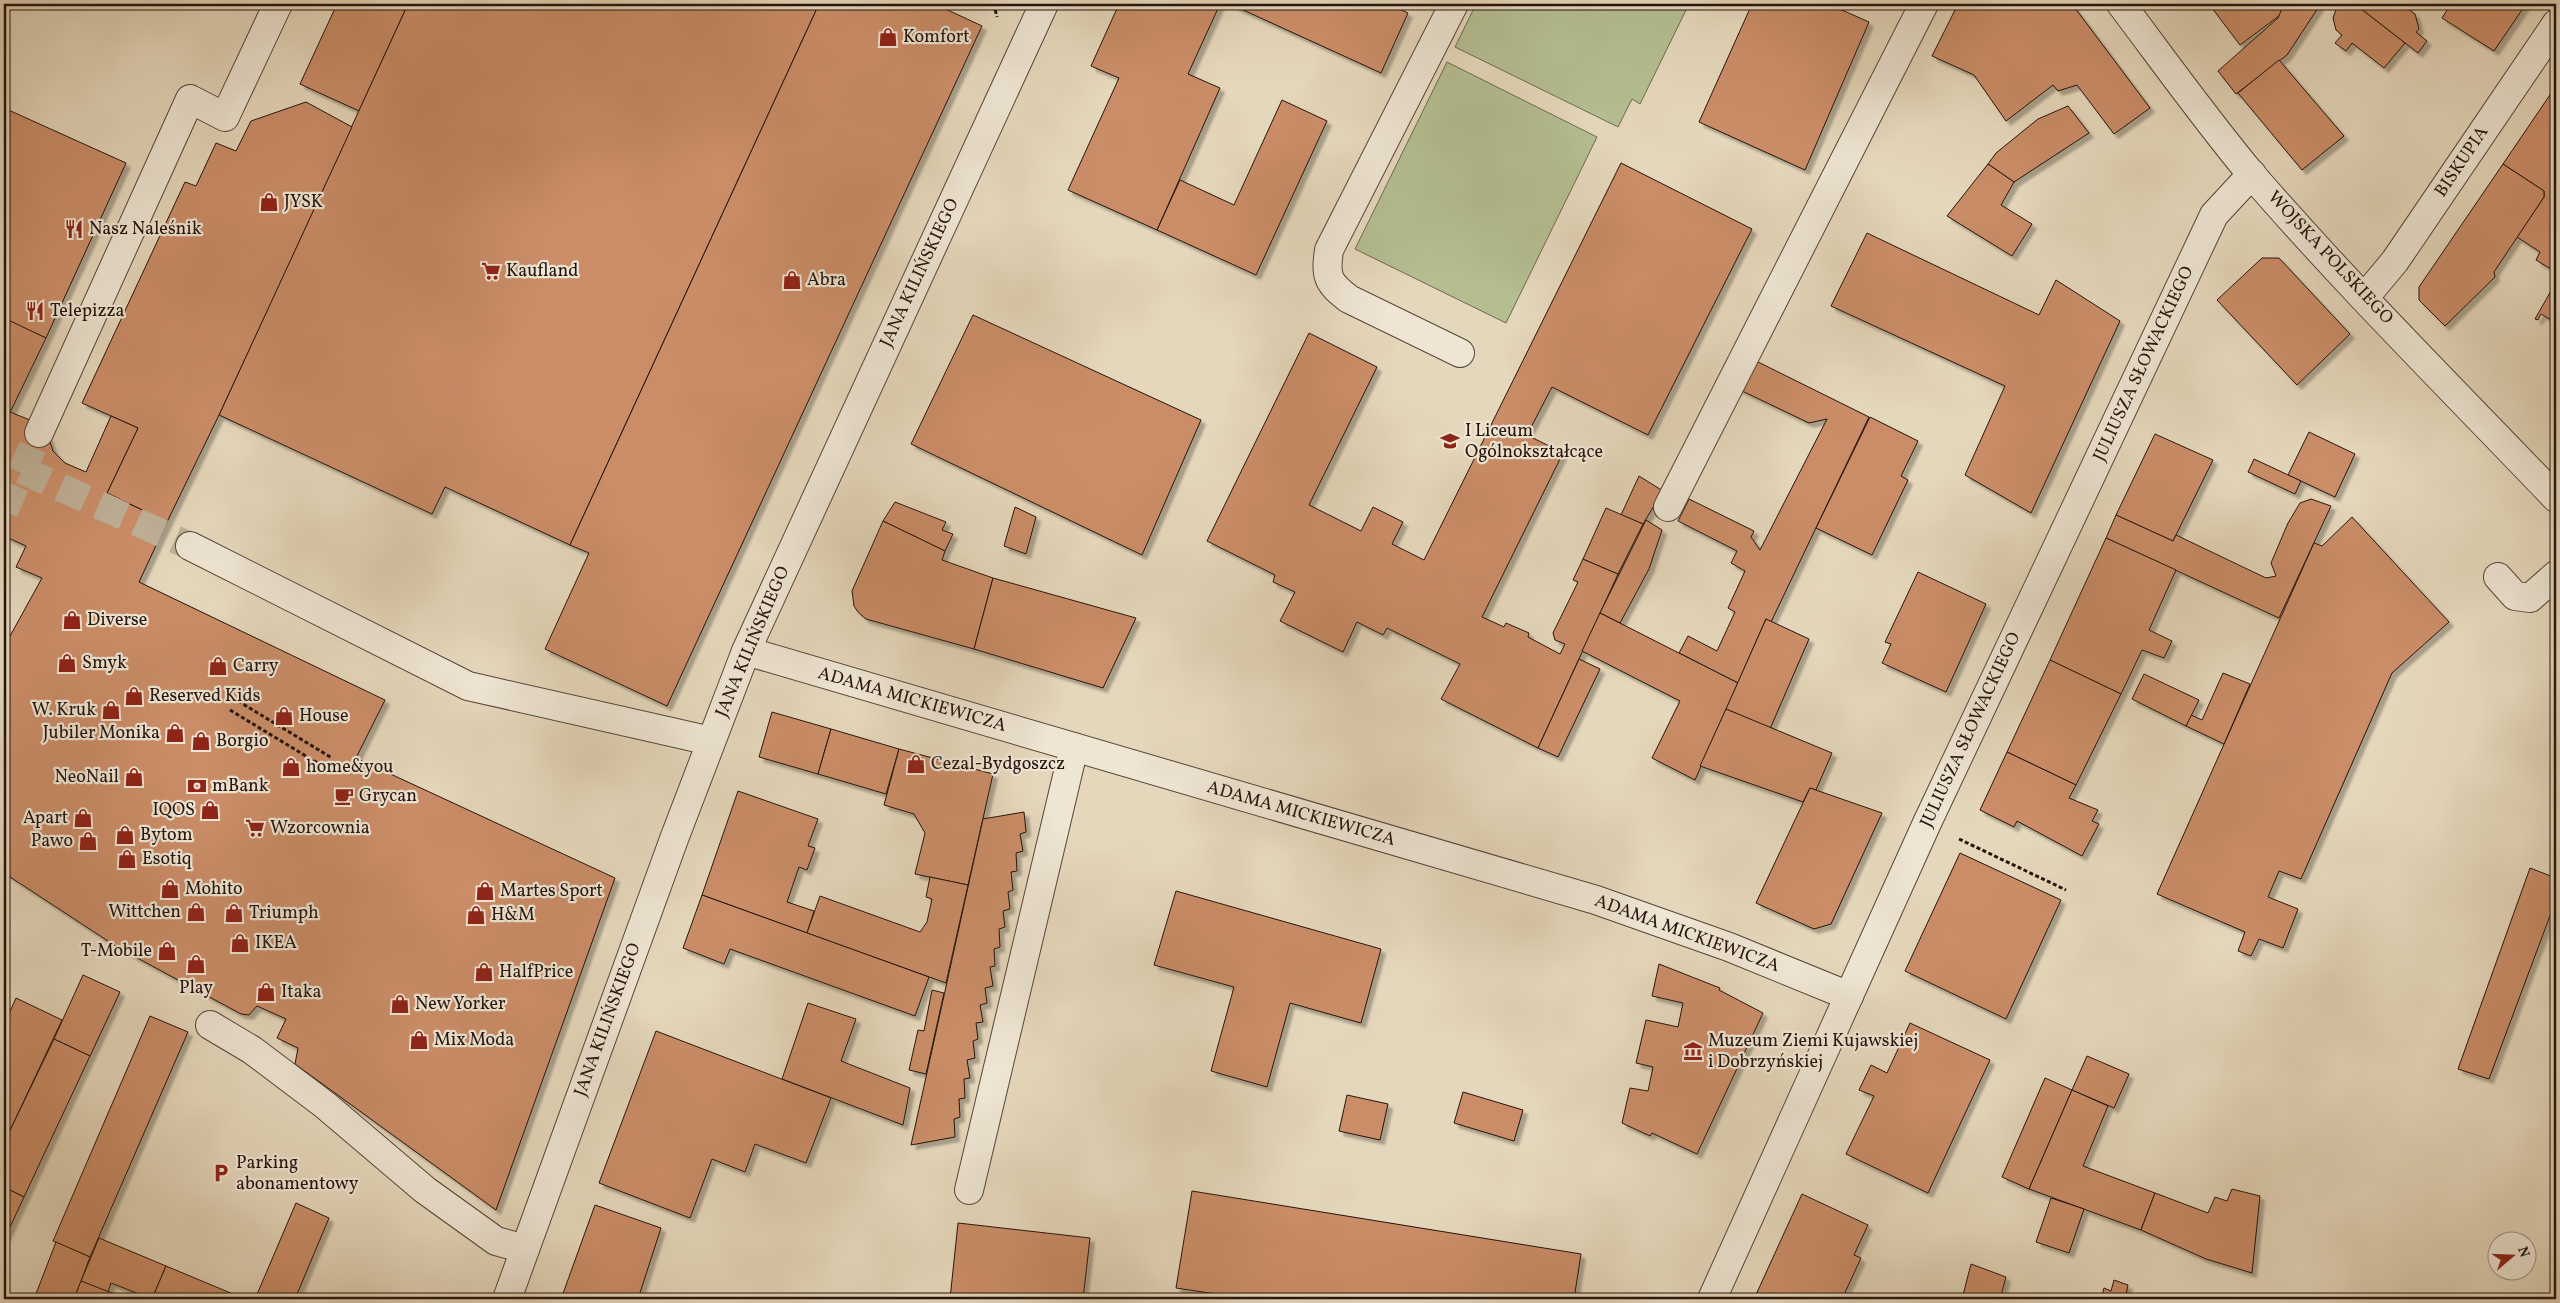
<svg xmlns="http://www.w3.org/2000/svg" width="2560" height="1303" font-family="Vollkorn,serif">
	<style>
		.green { fill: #b4be91; stroke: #6c6950 }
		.building { fill: #ca8d67; stroke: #25140e; filter: url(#shadow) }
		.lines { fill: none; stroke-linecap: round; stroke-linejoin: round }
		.minor-tunnel { stroke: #bfb098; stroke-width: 28; stroke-dasharray: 28 14; stroke-linecap: butt }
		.minor-casing { stroke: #554539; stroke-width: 30 }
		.path { stroke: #25140e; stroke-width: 3; stroke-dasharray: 4 2.5; stroke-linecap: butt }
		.minor { stroke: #eee5d3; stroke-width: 28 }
		.labels { text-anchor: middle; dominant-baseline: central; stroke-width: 4.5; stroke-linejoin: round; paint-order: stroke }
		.poi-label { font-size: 18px; fill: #25140e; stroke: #eee5d3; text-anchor: start }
		.street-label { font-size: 18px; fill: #25140e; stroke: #eee5d3 }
	</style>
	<defs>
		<filter id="shadow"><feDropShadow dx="4.5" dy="4.5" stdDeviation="1" flood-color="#0004"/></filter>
	</defs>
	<rect width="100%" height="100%" fill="#e5d7bb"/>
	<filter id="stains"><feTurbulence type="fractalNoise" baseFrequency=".004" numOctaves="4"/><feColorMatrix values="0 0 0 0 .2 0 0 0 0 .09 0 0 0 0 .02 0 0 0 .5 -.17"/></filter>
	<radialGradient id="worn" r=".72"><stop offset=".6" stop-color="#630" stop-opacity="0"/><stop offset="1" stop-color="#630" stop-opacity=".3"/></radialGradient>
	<g class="green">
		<polygon points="1476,4 1689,4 1640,104 1632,99 1618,127 1455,47"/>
		<polygon points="1447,62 1597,137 1506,323 1355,249"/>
	</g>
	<g class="building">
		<polygon points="337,4 408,4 359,111 300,84"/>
		<polygon points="408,4 819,4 570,545 445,487 432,514 219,415"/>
		<polygon points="819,4 935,4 982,26 667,706 545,649 589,553 570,545"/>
		<polygon points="1119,4 1220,4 1188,74 1220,88 1157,230 1068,190 1119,78 1091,66"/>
		<polygon points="1230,4 1389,4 1408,13 1381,73"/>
		<polygon points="1752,4 1834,4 1833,6 1869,22 1805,170 1699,122"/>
		<polygon points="1958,4 2072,4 2150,108 2114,134 2077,85 2058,91 2053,85 2006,121 1974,75 1932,56"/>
		<polygon points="2209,4 2295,4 2240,45"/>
		<polygon points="2284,4 2320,5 2287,55 2236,94 2218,71 2278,18"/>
		<polygon points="2338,4 2355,4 2405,43 2384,68 2352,43 2346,51 2335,43 2342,35 2336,30 2333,18"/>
		<polygon points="2355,4 2402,4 2415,14 2419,29 2416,32 2427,41 2418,53"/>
		<polygon points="2451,4 2526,4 2494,51 2442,18"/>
		<polygon points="2279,60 2344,136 2302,170 2238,93"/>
		<polygon points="2556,86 2556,272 2536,260 2540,252 2517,237 2544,197 2544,191 2503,164"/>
		<polygon points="1282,100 1327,121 1256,275 1157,230 1180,180 1234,205"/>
		<polygon points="306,102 352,127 219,415 167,522 107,493 138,428 82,403 185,182 196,186 216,143 236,151 251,121"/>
		<polygon points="2068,106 2089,133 2014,182 1988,164 1996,153 2038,119"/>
		<polygon points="4,108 126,163 46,338 4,319"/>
		<polygon points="1621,163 1752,229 1648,435 1552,387 1527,435 1563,453 1482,617 1504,627 1506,623 1529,633 1528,637 1560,654 1565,644 1555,640 1553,633 1578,582 1573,580 1583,559 1618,574 1538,748 1441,699 1460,664 1387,628 1383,635 1357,622 1343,652 1280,621 1295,592 1273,582 1275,575 1207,541 1309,333 1377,367 1309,505 1361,531 1373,507 1403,522 1392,544 1424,560"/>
		<polygon points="1988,164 2014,182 2001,205 2032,224 2012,256 1947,216"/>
		<polygon points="2503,164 2544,191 2544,197 2494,272 2495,277 2445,326 2419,300 2419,287"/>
		<polygon points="1867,233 2039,315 2056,280 2120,321 2031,513 1965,475 2005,386 1831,306"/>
		<polygon points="2262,258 2279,258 2350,334 2297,385 2217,300"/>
		<polygon points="2556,282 2556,323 2541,314 2538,320 2535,319"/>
		<polygon points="973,315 1201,420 1142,555 911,444"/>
		<polygon points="4,318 46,338 4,425"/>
		<polygon points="1752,359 1869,417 1771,622 1766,619 1738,683 1679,653 1688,636 1717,651 1735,612 1728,608 1745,571 1731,563 1737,551 1678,521 1689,499 1754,531 1751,537 1760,550 1827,419 1809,423 1738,389"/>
		<polygon points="10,412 30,420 26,428 48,436 53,451 65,463 86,472 111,416 138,428 107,493 167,522 139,582 385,700 356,758 615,878 496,1210 295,1064 298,1048 277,1038 286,1019 257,1006 249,1015 241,1014 117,947 4,873 4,647 42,578 16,567 26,546 4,536 4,425"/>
		<polygon points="1870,417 1918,441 1901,476 1908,480 1872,555 1816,528"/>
		<polygon points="2309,432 2355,454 2335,497 2288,475"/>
		<polygon points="2155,434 2213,460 2173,541 2116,515"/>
		<polygon points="2254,459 2301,481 2295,494 2248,472"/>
		<polygon points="1639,476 1663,491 1643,524 1621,515"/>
		<polygon points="2311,499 2331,506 2279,618 2106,538 2116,515 2173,541 2176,535 2266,578 2276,576 2271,563 2288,523 2300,503"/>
		<polygon points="895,502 946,522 942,530 953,534 945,551 883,521"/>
		<polygon points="1015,507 1036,517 1026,554 1004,546"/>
		<polygon points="1606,508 1643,524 1618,574 1583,559"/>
		<polygon points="2352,517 2449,622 2392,673 2301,879 2279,871 2268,897 2298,909 2283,948 2259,939 2251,956 2238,951 2245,932 2157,894 2314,543 2322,546"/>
		<polygon points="1646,520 1662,530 1649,569 1620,623 1600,613"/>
		<polygon points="883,521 945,551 942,560 993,578 974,649 866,619 858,612 854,606 852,591"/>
		<polygon points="2106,538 2176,570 2149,630 2172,641 2164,658 2142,650 2121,694 2050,660"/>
		<polygon points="1918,572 1986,604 1946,692 1882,663 1891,644 1885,642"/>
		<polygon points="993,578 1136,618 1103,688 974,649"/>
		<polygon points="1600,613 1738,683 1695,780 1652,758 1680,701 1582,651"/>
		<polygon points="1766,619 1809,639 1770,729 1726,709"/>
		<polygon points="1579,659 1600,669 1558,757 1538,748"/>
		<polygon points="2050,660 2121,694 2076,785 2007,752"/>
		<polygon points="2223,673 2250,684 2224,744 2186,726 2191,715 2202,720"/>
		<polygon points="2144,674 2199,700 2186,726 2132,699"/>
		<polygon points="1726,709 1832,753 1816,790 1810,788 1803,802 1700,766"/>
		<polygon points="772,712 831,729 818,774 759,757"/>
		<polygon points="831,729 899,749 886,794 818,774"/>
		<polygon points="899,749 993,774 968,885 915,874 925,833 914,814 884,805"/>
		<polygon points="2007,752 2076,785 2069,798 2098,810 2092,821 2099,824 2082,856 2017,821 2014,827 1980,810"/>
		<polygon points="1810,788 1882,813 1831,924 1814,929 1756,903"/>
		<polygon points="738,791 818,819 808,846 815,848 807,870 799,867 787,902 814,911 807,933 702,895"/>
		<polygon points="1024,812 1026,832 1020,834 1023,851 1016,853 1017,871 1011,872 1013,890 1008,892 1010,909 1003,911 1005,927 999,929 1000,947 994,949 995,966 990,967 993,986 985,988 987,1003 980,1005 983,1022 976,1023 978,1039 973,1041 975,1058 967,1060 970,1078 964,1079 965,1098 959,1099 960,1117 954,1119 955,1137 911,1145 983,819"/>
		<polygon points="1960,853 2061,900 2006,1019 1905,971"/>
		<polygon points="2530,868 2556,878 2556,915 2551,913 2489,1079 2458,1069"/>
		<polygon points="930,877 968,885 946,983 807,933 820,896 920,932 927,922 932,899 926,897"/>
		<polygon points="1176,891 1381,949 1361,1023 1290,1003 1267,1087 1211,1071 1234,987 1154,965"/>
		<polygon points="702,895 929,977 915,1016 730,949 724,964 683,948"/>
		<polygon points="1659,964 1720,988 1719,990 1763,1013 1697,1154 1652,1133 1650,1136 1622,1123 1630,1088 1648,1091 1653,1067 1636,1063 1646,1020 1678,1027 1683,1003 1652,996"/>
		<polygon points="83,975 120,992 90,1056 54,1039"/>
		<polygon points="932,990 944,993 926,1074 909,1070 918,1030 924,1031"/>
		<polygon points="16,998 62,1020 4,1143 4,1025"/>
		<polygon points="808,1003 856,1019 841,1061 910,1088 903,1125 782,1079"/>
		<polygon points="150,1016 188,1032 90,1257 53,1241"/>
		<polygon points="1910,1023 1990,1060 1928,1193 1846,1154 1874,1096 1859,1090 1871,1065 1887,1073"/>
		<polygon points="656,1031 831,1098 806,1163 755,1144 745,1172 712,1159 690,1218 599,1183"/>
		<polygon points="54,1039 90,1056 24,1197 4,1187 4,1143"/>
		<polygon points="2087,1056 2129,1074 2114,1108 2072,1090"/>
		<polygon points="2045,1078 2072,1090 2029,1189 2002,1177"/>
		<polygon points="2072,1090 2108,1106 2083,1166 2155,1193 2141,1230 2029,1189"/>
		<polygon points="1463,1092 1523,1110 1514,1141 1454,1123"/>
		<polygon points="1347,1095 1388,1104 1380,1140 1339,1131"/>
		<polygon points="4,1187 24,1197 4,1240"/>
		<polygon points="2232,1189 2260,1196 2252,1273 2206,1259 2141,1230 2155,1193 2208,1213 2215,1197 2227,1201"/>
		<polygon points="1192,1191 1581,1254 1574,1299 1250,1299 1176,1288"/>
		<polygon points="1802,1194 1868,1225 1854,1255 1861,1258 1842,1299 1754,1299"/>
		<polygon points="2051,1198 2084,1209 2069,1253 2036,1242"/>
		<polygon points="296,1203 329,1218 295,1299 255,1299"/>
		<polygon points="595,1205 661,1228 638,1299 561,1299"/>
		<polygon points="958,1223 1090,1238 1083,1299 950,1299"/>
		<polygon points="99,1238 166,1266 152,1299 111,1283 108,1292 81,1281"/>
		<polygon points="56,1242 90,1257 81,1281 74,1299 34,1299"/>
		<polygon points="1971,1264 2006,1277 2000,1299 1962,1299"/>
		<polygon points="166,1266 245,1299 152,1299"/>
		<polygon points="2114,1280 2128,1285 2126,1295 2133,1297 2132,1299 2101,1299 2104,1288 2111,1291"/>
		<polygon points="81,1281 117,1295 116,1299 74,1299"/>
	</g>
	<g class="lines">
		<g class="minor-tunnel">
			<polyline points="22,470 190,546"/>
			<polyline points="4,511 39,433"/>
		</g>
		<g class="minor-casing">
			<g id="minor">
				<path d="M 1454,4 L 1329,250 C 1325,277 1328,283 1349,299 L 1460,353"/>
				<path d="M 2121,4 C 2164,61 2206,120 2252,175 C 2349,287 2454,391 2556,498"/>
				<polyline points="2365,297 2395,261 2556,24"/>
				<polyline points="39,433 190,99 225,117 278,4"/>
				<polyline points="1668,507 1924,4"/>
				<polyline points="190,546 468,686 711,741"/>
				<polyline points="2498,577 2515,596 2530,598 2556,575"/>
				<polyline points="746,651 1596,900 1729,947 1849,996"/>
				<polyline points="210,1025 252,1050 325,1105 425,1190 496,1241 525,1249"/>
				<polyline points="969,1190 1074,747"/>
				<polyline points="507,1299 674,839 746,651 1044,4"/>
				<polyline points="1712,1299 1927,823 2214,215 2252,174"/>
			</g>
		</g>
		<g class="path">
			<polyline points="984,4 995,9 997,17"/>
			<polyline points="238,701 332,758"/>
			<polyline points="230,710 324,767"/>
			<polyline points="1959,839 2066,890"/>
		</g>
		<use href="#minor" class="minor"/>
	</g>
	<defs>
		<g id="shop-bare" transform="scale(1.5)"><path d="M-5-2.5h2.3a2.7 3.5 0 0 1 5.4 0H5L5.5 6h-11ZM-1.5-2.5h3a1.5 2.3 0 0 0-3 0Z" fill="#8f2418" stroke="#eee5d3" stroke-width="2.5" paint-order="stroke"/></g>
		<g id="restaurant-bare" transform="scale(1.5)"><path d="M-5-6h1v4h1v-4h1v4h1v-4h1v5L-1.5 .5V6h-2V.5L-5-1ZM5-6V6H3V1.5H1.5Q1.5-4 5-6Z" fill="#8f2418" stroke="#eee5d3" stroke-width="2.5" paint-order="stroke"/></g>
		<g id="supermarket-bare" transform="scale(1.5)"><path d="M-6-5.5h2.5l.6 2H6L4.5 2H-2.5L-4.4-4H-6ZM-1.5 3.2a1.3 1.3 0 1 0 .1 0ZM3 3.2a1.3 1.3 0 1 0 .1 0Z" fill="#8f2418" stroke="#eee5d3" stroke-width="2.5" paint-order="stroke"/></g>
		<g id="school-bare" transform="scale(1.5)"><path d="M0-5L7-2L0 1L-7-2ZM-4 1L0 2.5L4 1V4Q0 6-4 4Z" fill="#8f2418" stroke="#eee5d3" stroke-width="2.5" paint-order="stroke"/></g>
		<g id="bank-bare" transform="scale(1.5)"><path d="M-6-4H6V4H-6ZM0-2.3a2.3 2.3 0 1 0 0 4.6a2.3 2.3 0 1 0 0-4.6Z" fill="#8f2418" stroke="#eee5d3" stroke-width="2.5" paint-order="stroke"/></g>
		<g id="cafe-bare" transform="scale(1.5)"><path d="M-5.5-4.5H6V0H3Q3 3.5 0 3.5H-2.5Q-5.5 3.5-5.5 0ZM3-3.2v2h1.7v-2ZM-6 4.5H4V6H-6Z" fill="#8f2418" stroke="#eee5d3" stroke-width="2.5" paint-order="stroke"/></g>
		<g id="museum-bare" transform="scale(1.5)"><path d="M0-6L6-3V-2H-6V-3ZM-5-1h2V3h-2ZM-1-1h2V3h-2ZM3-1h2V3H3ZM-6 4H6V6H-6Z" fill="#8f2418" stroke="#eee5d3" stroke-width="2.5" paint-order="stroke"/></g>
		<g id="parking-bare" transform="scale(1.5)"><path d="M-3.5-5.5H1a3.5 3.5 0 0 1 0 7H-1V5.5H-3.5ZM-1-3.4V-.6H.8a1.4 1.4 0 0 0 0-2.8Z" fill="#8f2418" stroke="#eee5d3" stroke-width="2.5" paint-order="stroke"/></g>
	</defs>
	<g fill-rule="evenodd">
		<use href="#shop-bare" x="888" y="37"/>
		<use href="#shop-bare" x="269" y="202"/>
		<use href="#restaurant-bare" x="74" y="229"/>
		<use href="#supermarket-bare" x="491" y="271"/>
		<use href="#shop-bare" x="792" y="280"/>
		<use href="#restaurant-bare" x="35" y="311"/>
		<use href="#school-bare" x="1450" y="441"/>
		<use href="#shop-bare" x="72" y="620"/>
		<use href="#shop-bare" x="67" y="663"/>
		<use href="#shop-bare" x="218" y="666"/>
		<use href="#shop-bare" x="134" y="696"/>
		<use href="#shop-bare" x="111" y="710"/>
		<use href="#shop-bare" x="284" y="716"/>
		<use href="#shop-bare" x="175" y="733"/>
		<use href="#shop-bare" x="201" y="741"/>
		<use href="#shop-bare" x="916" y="764"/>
		<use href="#shop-bare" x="291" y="767"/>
		<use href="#shop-bare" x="134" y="777"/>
		<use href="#bank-bare" x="197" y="786"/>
		<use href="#cafe-bare" x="344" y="796"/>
		<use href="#shop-bare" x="210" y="810"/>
		<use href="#shop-bare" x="83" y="818"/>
		<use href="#supermarket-bare" x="255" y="828"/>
		<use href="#shop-bare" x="125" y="835"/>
		<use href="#shop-bare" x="88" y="841"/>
		<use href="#shop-bare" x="127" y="859"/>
		<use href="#shop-bare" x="170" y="889"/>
		<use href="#shop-bare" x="485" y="891"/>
		<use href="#shop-bare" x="196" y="912"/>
		<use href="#shop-bare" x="234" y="913"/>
		<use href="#shop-bare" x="476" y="915"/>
		<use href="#shop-bare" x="240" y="943"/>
		<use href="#shop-bare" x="167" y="951"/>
		<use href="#shop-bare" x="196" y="964"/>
		<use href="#shop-bare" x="484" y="972"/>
		<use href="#shop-bare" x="266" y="992"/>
		<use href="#shop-bare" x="400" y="1004"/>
		<use href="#shop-bare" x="419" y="1040"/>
		<use href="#museum-bare" x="1693" y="1051"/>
		<use href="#parking-bare" x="221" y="1173"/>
	</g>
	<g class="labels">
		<g class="poi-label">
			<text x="903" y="37">Komfort</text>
			<text x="284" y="202">JYSK</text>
			<text x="89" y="229">Nasz Naleśnik</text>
			<text x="506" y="271">Kaufland</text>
			<text x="807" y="280">Abra</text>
			<text x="50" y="311">Telepizza</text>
			<text x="1465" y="431">I Liceum<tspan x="1465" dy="21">Ogólnokształcące</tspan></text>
			<text x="87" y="620">Diverse</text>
			<text x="82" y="663">Smyk</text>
			<text x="233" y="666">Carry</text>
			<text x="149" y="696">Reserved Kids</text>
			<text x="96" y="710" text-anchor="end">W. Kruk</text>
			<text x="299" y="716">House</text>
			<text x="160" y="733" text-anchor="end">Jubiler Monika</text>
			<text x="216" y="741">Borgio</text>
			<text x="931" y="764">Cezal-Bydgoszcz</text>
			<text x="306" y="767">home&amp;you</text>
			<text x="119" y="777" text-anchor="end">NeoNail</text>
			<text x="212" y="786">mBank</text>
			<text x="359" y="796">Grycan</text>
			<text x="195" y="810" text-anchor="end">IQOS</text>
			<text x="68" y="818" text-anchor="end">Apart</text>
			<text x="270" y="828">Wzorcownia</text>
			<text x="140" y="835">Bytom</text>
			<text x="73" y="841" text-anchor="end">Pawo</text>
			<text x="142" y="859">Esotiq</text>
			<text x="185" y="889">Mohito</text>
			<text x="500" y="891">Martes Sport</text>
			<text x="181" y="912" text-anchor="end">Wittchen</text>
			<text x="249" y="913">Triumph</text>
			<text x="491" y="915">H&amp;M</text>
			<text x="255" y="943">IKEA</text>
			<text x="152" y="951" text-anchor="end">T-Mobile</text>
			<text x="499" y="972">HalfPrice</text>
			<text x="196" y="988" text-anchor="middle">Play</text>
			<text x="281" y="992">Itaka</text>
			<text x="415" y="1004">New Yorker</text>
			<text x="434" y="1040">Mix Moda</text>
			<text x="1708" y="1041">Muzeum Ziemi Kujawskiej<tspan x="1708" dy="21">i Dobrzyńskiej</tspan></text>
			<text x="236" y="1163">Parking<tspan x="236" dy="21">abonamentowy</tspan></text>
		</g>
		<g class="street-label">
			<text transform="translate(2462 162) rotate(-56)">BISKUPIA</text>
			<text transform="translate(2330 258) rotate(47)">WOJSKA POLSKIEGO</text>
			<text transform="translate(920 273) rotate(-65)">JANA KILIŃSKIEGO</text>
			<text transform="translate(2144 364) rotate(-65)">JULIUSZA SŁOWACKIEGO</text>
			<text transform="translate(753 642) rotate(-67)">JANA KILIŃSKIEGO</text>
			<text transform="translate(912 700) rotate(16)">ADAMA MICKIEWICZA</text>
			<text transform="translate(1971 730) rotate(-65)">JULIUSZA SŁOWACKIEGO</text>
			<text transform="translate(1301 814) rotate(16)">ADAMA MICKIEWICZA</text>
			<text transform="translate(1687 934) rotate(20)">ADAMA MICKIEWICZA</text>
			<text transform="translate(608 1020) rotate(-70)">JANA KILIŃSKIEGO</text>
		</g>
	</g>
	<rect width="2560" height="1303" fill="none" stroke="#e5d7bb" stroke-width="20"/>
	<rect x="5" y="5" width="2550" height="1293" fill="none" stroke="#25140e" stroke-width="2.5"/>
	<rect x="10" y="10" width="2540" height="1283" fill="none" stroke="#25140e"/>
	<g transform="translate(2512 1256) rotate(71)"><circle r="24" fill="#eee5d3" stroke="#9e9184"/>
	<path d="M0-4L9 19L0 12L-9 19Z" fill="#8f2418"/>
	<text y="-8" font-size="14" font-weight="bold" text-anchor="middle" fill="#25140e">N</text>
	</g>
	<rect width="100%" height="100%" filter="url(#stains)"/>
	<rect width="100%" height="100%" fill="url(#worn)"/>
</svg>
